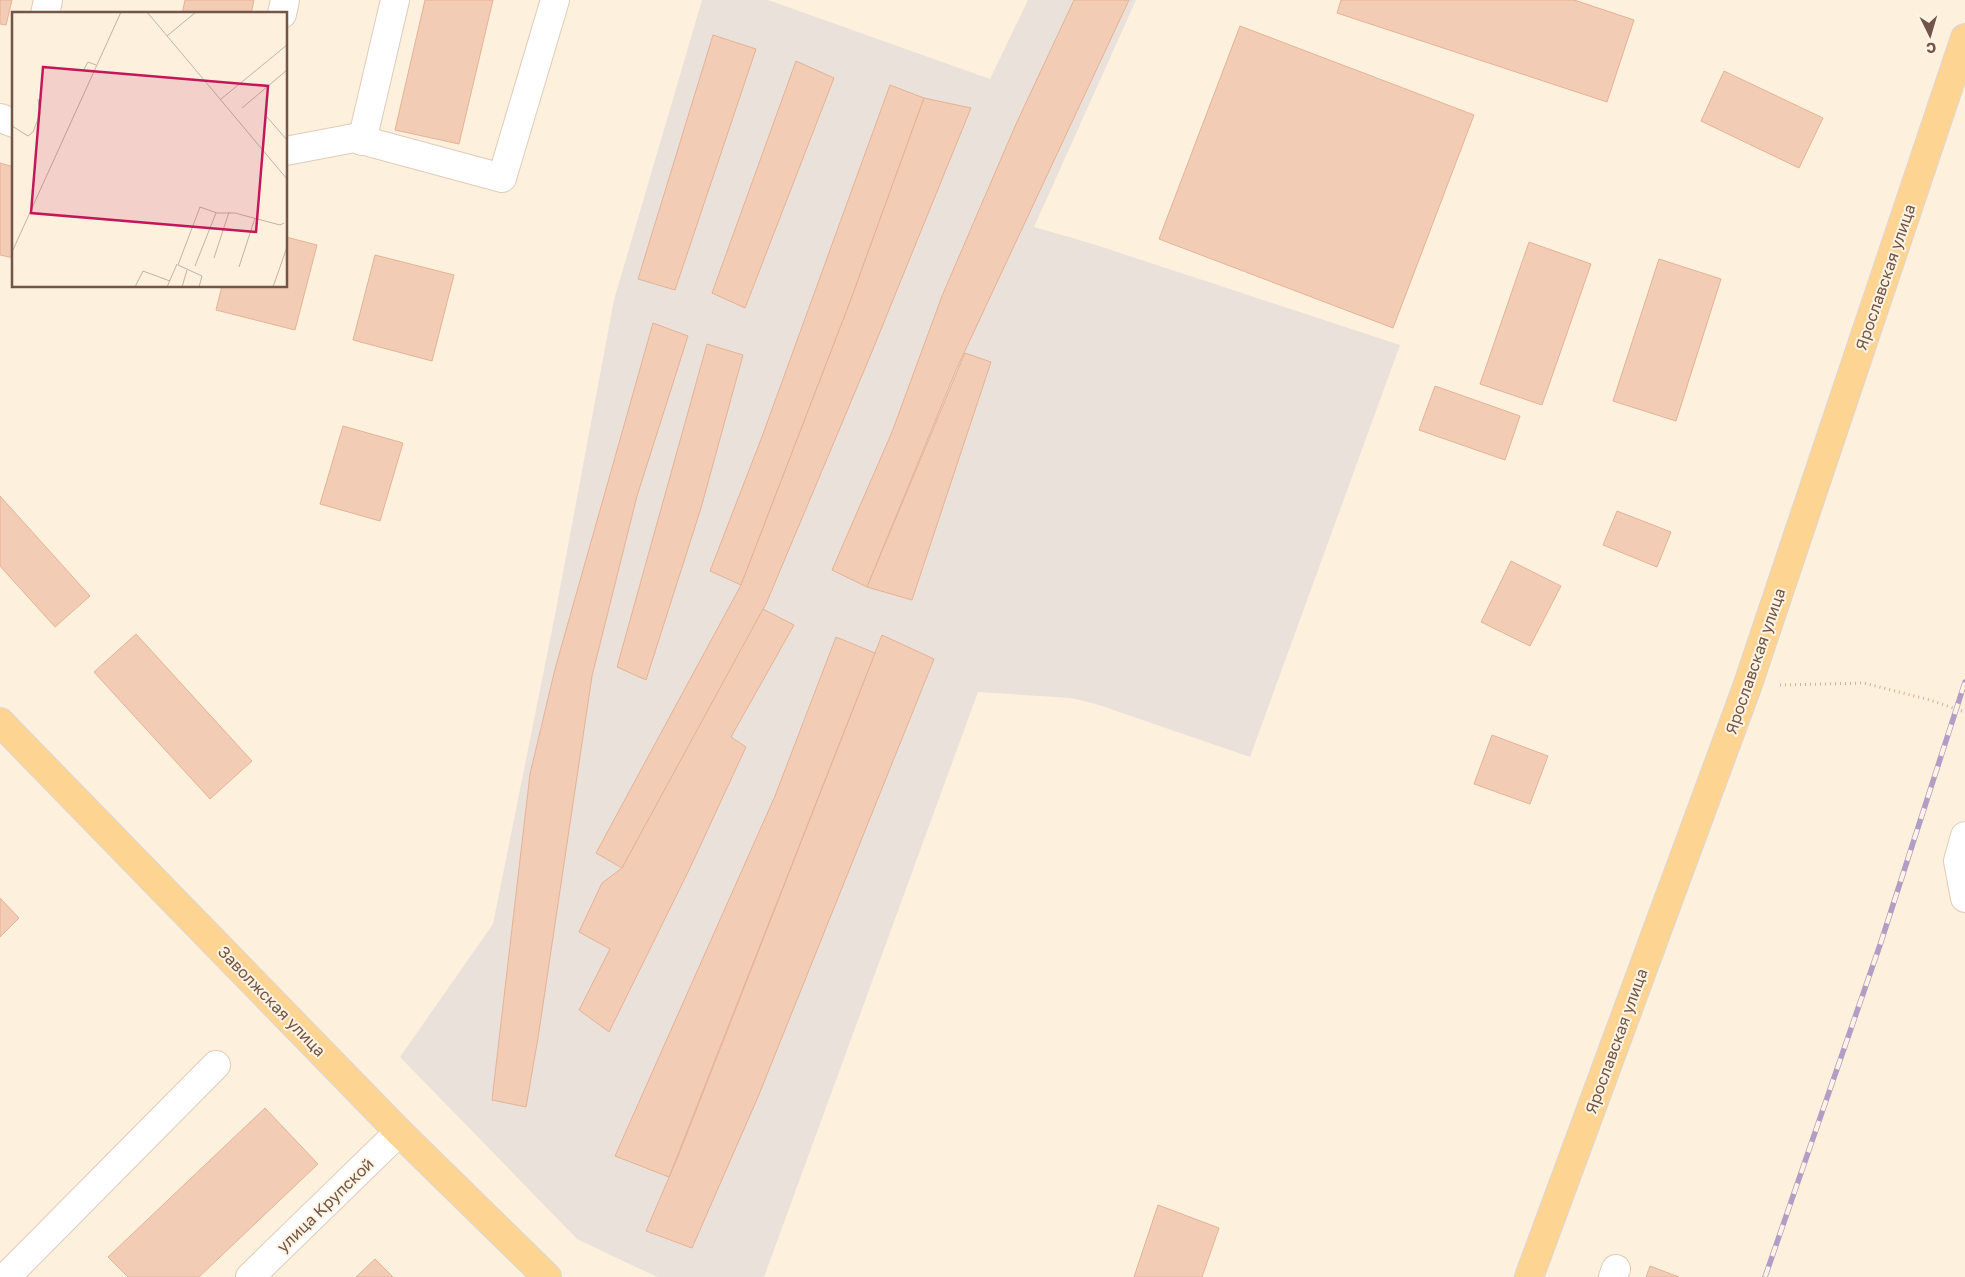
<svg xmlns="http://www.w3.org/2000/svg" width="1965" height="1277" font-family="'Golos Text',sans-serif">
	<style>
		.industrial { fill: #eae1da }
		.building { fill: #f2ccb5; stroke: #e5b295 }
		.lines { fill: none; stroke-linecap: round; stroke-linejoin: round }
		.minor-casing { stroke: #e0cbba; stroke-width: 30 }
		.major-casing { stroke: #ddd6d3; stroke-width: 30 }
		.path { stroke: #d6af98; stroke-width: 3; stroke-dasharray: 1 4; stroke-linecap: butt }
		.minor { stroke: #fff; stroke-width: 28 }
		.major { stroke: #fed493; stroke-width: 28 }
		.rail-casing { stroke: #b29ec4; stroke-width: 5.5 }
		.rail { stroke: #fff4e4; stroke-width: 4; stroke-dasharray: 11; stroke-linecap: butt }
		.labels { text-anchor: middle; dominant-baseline: central; stroke-width: 4; stroke-linejoin: round; paint-order: stroke }
		.street-label { font-size: 16px; fill: #725546; stroke: #fff4e4 }
		.inset-road { fill: none; stroke: #c5b2a1; stroke-width: 1 }
		.view { fill: #c2185b; fill-opacity: 0.15; stroke: #c2185b; stroke-width: 2.5 }
		.inset-edge { fill: none; stroke: #725546; stroke-width: 2.5 }
	</style>
	<rect width="100%" height="100%" fill="#fdf0dd"/>
	<polygon class="industrial" points="702,0 768,0 990,79 1028,0 1136,0 1034,227 1093,244 1400,345 1250,757 1096,704 1071,698 978,692 764,1277 657,1277 577,1239 400,1057 493,924 556,610 614,300"/>
	<g class="building">
		<polygon points="0,0 12,0 6,25 0,24"/>
		<polygon points="185,0 254,0 251,14 182,14"/>
		<polygon points="425,0 493,0 459,144 395,130"/>
		<polygon points="1074,0 1129,0 956,370 867,587 832,570 892,432 942,296 1016,124"/>
		<polygon points="1341,0 1574,0 1634,20 1607,102 1337,13"/>
		<polygon points="1240,26 1474,115 1393,328 1159,239"/>
		<polygon points="713,35 756,49 675,290 638,279"/>
		<polygon points="796,61 834,78 745,308 712,293"/>
		<polygon points="1724,71 1823,118 1799,168 1701,121"/>
		<polygon points="890,85 924,98 850,302 741,585 710,571 763,434"/>
		<polygon points="924,98 971,108 871,354 766,604 622,868 596,853 741,585 850,302"/>
		<polygon points="0,163 14,167 14,258 0,255"/>
		<polygon points="286,237 317,245 295,330 216,310 222,286 286,286"/>
		<polygon points="1529,242 1591,264 1542,405 1480,384"/>
		<polygon points="375,255 454,275 432,361 353,340"/>
		<polygon points="1659,259 1721,279 1676,421 1613,401"/>
		<polygon points="653,323 688,336 637,496 592,676 538,1038 526,1107 492,1100 530,774 555,669"/>
		<polygon points="707,344 743,355 701,508 646,680 617,667"/>
		<polygon points="965,353 991,362 912,600 867,587"/>
		<polygon points="1435,386 1520,416 1505,460 1419,430"/>
		<polygon points="343,426 403,443 380,521 320,504"/>
		<polygon points="0,496 90,596 55,627 0,566"/>
		<polygon points="1617,511 1671,532 1657,567 1603,545"/>
		<polygon points="1511,561 1561,586 1530,646 1481,622"/>
		<polygon points="763,609 794,625 731,737 746,747 689,870 609,1032 579,1010 610,949 579,932 602,883 622,868"/>
		<polygon points="136,634 252,761 210,799 94,672"/>
		<polygon points="882,635 934,659 758,1097 692,1248 646,1231 679,1154"/>
		<polygon points="836,637 875,653 669,1177 615,1156 775,796"/>
		<polygon points="1492,735 1548,756 1530,804 1474,784"/>
		<polygon points="0,898 19,918 0,937"/>
		<polygon points="265,1108 318,1164 199,1277 128,1277 108,1257"/>
		<polygon points="1158,1205 1219,1228 1202,1277 1134,1277"/>
		<polygon points="375,1259 393,1277 356,1277"/>
		<polygon points="1650,1266 1679,1277 1646,1277"/>
	</g>
	<g class="lines">
		<g class="minor-casing">
			<g id="minor">
				<polyline points="45,14 48,0"/>
				<polyline points="282,14 285,0"/>
				<polyline points="0,118 14,123"/>
				<polyline points="362,141 395,0"/>
				<polyline points="286,151 354,138 502,178 555,0"/>
				<polyline points="1965,836 1958,861 1965,898"/>
				<polyline points="6,1277 216,1065"/>
				<polyline points="250,1277 399,1132"/>
				<polyline points="1613,1277 1616,1269"/>
			</g>
		</g>
		<g class="major-casing">
			<g id="major">
				<polyline points="0,722 399,1132 547,1277"/>
				<polyline points="1529,1277 1747,687 1965,38"/>
			</g>
		</g>
		<polyline class="path" points="1780,685 1864,683 1930,700 1965,712"/>
		<use href="#minor" class="minor"/>
		<use href="#major" class="major"/>
		<g class="rail-casing">
			<polyline id="rail" points="1765,1277 1881,942 1965,682"/>
		</g>
		<use href="#rail" class="rail"/>
	</g>
	<g class="labels">
		<g class="street-label">
			<text transform="translate(1885 277) rotate(-71)">Ярославская улица</text>
			<text transform="translate(1755 661) rotate(-71)">Ярославская улица</text>
			<text transform="translate(272 1001) rotate(46)">Заволжская улица</text>
			<text transform="translate(1616 1041) rotate(-70)">Ярославская улица</text>
			<text transform="translate(325 1205) rotate(-44)">улица Крупской</text>
		</g>
	</g>
	<g transform="translate(12 12)">
		<rect width="275" height="275" fill="#fdf0dd"/>
		<path class="inset-road" d="M 135,0 L 275,167M 155,24 L 184,0M 71,59 L 76,50 L 84,53M 209,87 L 275,33M 230,96 L 275,58M 255,105 L 275,128M 0,114 L 16,124 L 21,120 L 28,102 L 26,87M 0,240 L 109,0M 202,246 L 217,200M 183,254 L 204,201M 227,255 L 243,206M 123,275 L 131,259 L 158,269M 155,275 L 165,252M 170,275 L 175,258M 187,275 L 190,264 L 166,253 L 188,195 L 205,201 L 223,201 L 268,213 L 272,211M 261,275 L 275,235"/>
		<path class="view" d="M 31,55 L 256,74 L 244,220 L 19,201 Z"/>
		<rect width="275" height="275" class="inset-edge"/>
	</g>
	<g transform="translate(1930 35) rotate(175)" stroke="#fff4e4" stroke-width="4" paint-order="stroke">
	<path d="M0-4L9 19L0 12L-9 19Z" fill="#725546"/>
	<text y="-8" font-size="14" font-weight="bold" text-anchor="middle" fill="#725546">С</text>
	</g>
</svg>
